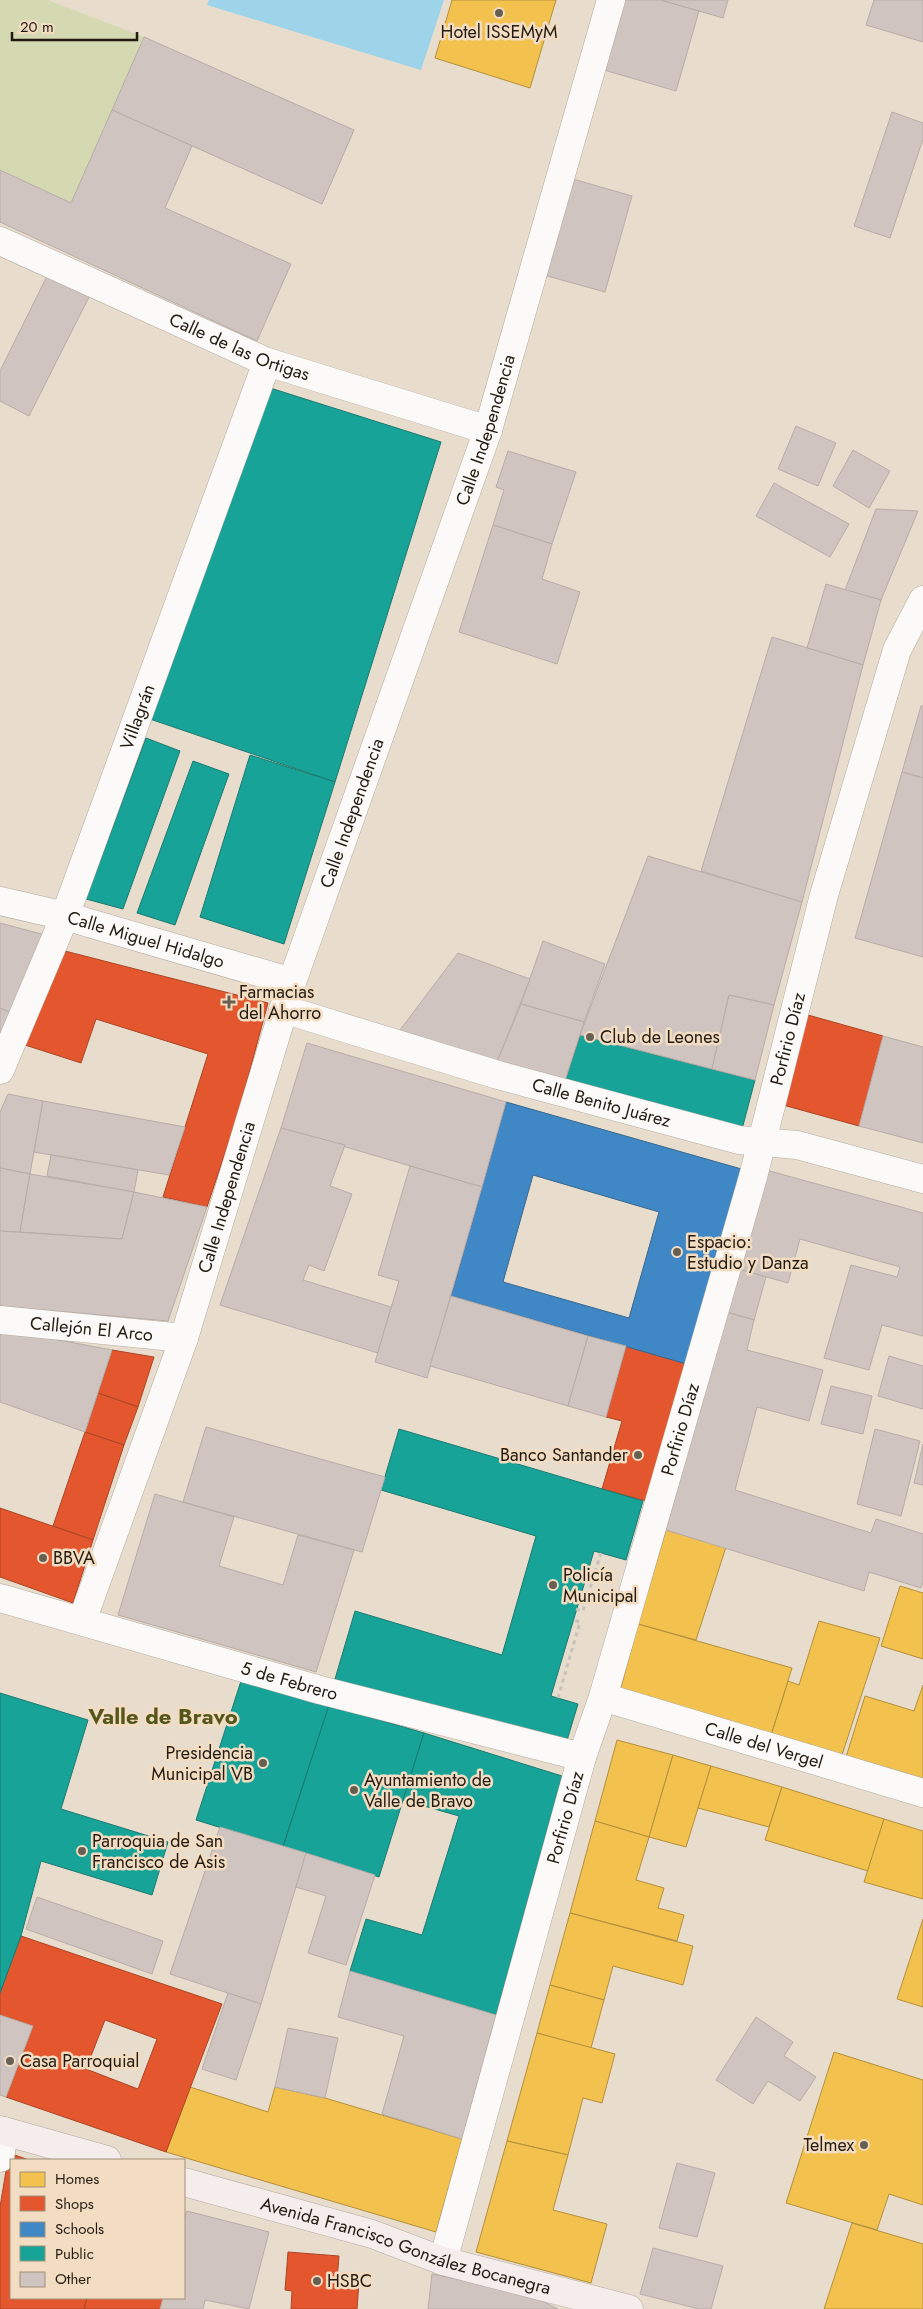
<svg xmlns="http://www.w3.org/2000/svg" width="923" height="2309" font-family="Jost,sans-serif">
	<style>
		.green { fill: #d5d9b2 }
		.water { fill: #9dd4e9 }
		.homes { fill: #f2c14e; stroke: #b48f3c }
		.shops { fill: #e4572e; stroke: #aa4525; fill-rule: evenodd }
		.schools { fill: #3f88c5; stroke: #37678f; fill-rule: evenodd }
		.public { fill: #17a398; stroke: #1b7a70 }
		.building { fill: #cfc4c0; stroke: #b8aca8 }
		.lines { fill: none; stroke-linecap: round; stroke-linejoin: round }
		.street-casing { stroke: #b4aba0; stroke-width: 29 }
		.secondary-casing { stroke: #b4aba0; stroke-width: 29 }
		.path { stroke: #c7c2bd; stroke-width: 3; stroke-dasharray: 4 4; stroke-linecap: butt }
		.street { stroke: #fcfaf8; stroke-width: 28 }
		.secondary { stroke: #f4edec; stroke-width: 28 }
		.poi-dot { fill: #685f53; stroke: #f3ddc2; stroke-width: 2 }
		.labels { text-anchor: middle; dominant-baseline: central; stroke-width: 5; stroke-linejoin: round; paint-order: stroke }
		.poi-label { font-size: 18px; fill: #231b11; stroke: #f3ddc2; text-anchor: start }
		.street-label { font-size: 18px; fill: #231b11; stroke: #f3ddc2 }
		.district-label { font-size: 22px; font-weight: bold; fill: #54561b; stroke: #f3ddc2 }
	</style>
	<rect width="100%" height="100%" fill="#e8dccd"/>
	<polygon class="green" points="0,0 48,0 144,37 71,203 0,170"/>
	<polygon class="water" points="209,0 444,0 421,70 207,5"/>
	<g class="homes">
		<polygon points="452,0 556,0 530,88 435,58"/>
		<polygon points="666,1530 726,1547 696,1640 638,1624"/>
		<polygon points="900,1586 923,1593 923,1659 881,1646"/>
		<polygon points="819,1621 880,1638 842,1755 771,1735 788,1681 799,1685"/>
		<polygon points="638,1624 792,1668 771,1735 620,1691"/>
		<polygon points="923,1685 923,1782 846,1757 865,1696 914,1711"/>
		<polygon points="617,1740 673,1755 649,1837 595,1821"/>
		<polygon points="673,1755 711,1766 686,1847 649,1837"/>
		<polygon points="711,1766 782,1787 769,1827 698,1808"/>
		<polygon points="782,1787 884,1819 868,1871 765,1840"/>
		<polygon points="884,1819 923,1831 923,1899 864,1882"/>
		<polygon points="595,1821 649,1837 636,1880 664,1888 658,1908 684,1915 677,1941 570,1913"/>
		<polygon points="570,1913 693,1946 683,1985 613,1966 604,2000 550,1985"/>
		<polygon points="923,1919 923,2007 897,1999"/>
		<polygon points="550,1985 604,2000 591,2048 537,2033"/>
		<polygon points="537,2033 615,2054 602,2103 583,2098 568,2155 507,2141"/>
		<polygon points="834,2052 923,2080 923,2205 889,2194 877,2230 786,2203"/>
		<polygon points="190,2087 268,2112 275,2087 325,2098 462,2139 436,2232 166,2152"/>
		<polygon points="507,2141 568,2155 553,2210 607,2224 591,2283 476,2252"/>
		<polygon points="852,2223 923,2244 923,2309 824,2309"/>
	</g>
	<g class="shops">
		<polygon points="65,951 268,1003 238,1114 207,1207 163,1197 208,1054 96,1019 81,1063 25,1045"/>
		<polygon points="808,1015 883,1036 859,1126 783,1105"/>
		<polygon points="626,1346 690,1365 650,1502 602,1489 622,1421 606,1417"/>
		<polygon points="112,1350 154,1357 138,1407 98,1393"/>
		<polygon points="98,1393 138,1407 124,1445 85,1432"/>
		<polygon points="85,1432 124,1445 93,1540 53,1526"/>
		<polygon points="0,1508 93,1540 73,1603 0,1577"/>
		<path d="M 21,1936 L 222,2004 L 166,2152 L 6,2097 L 33,2026 L 0,2015 L 0,1993 ZM 105,2020 L 157,2039 L 138,2089 L 86,2069 Z"/>
		<polygon points="9,2153 29,2160 11,2160 11,2298 87,2298 84,2309 0,2309 0,2207"/>
		<polygon points="288,2252 339,2256 337,2280 359,2282 357,2309 291,2309 292,2291 285,2290"/>
		<polygon points="87,2298 163,2298 160,2309 84,2309"/>
	</g>
	<path class="schools" d="M 506,1102 L 745,1170 L 690,1365 L 451,1296 ZM 533,1175 L 659,1212 L 629,1318 L 503,1282 Z"/>
	<g class="public">
		<polygon points="264,386 441,442 335,782 141,716"/>
		<polygon points="146,738 180,751 123,909 86,899"/>
		<polygon points="250,755 335,782 284,944 200,917"/>
		<polygon points="193,761 229,774 175,925 137,913"/>
		<polygon points="580,1035 755,1080 741,1133 563,1087"/>
		<polygon points="399,1429 643,1501 626,1560 594,1551 551,1696 578,1704 565,1747 335,1679 355,1611 502,1655 536,1536 381,1490"/>
		<polygon points="241,1681 329,1705 283,1847 196,1820"/>
		<polygon points="0,1693 88,1720 61,1809 168,1842 152,1895 41,1861 21,1936 0,1993"/>
		<polygon points="329,1705 424,1733 379,1877 283,1847"/>
		<polygon points="424,1733 562,1776 496,2015 350,1971 366,1919 422,1935 459,1816 403,1800"/>
	</g>
	<g class="building">
		<polygon points="624,0 661,0 699,11 676,91 604,70"/>
		<polygon points="661,0 728,0 723,18"/>
		<polygon points="874,0 923,0 923,42 866,25"/>
		<polygon points="144,37 354,130 322,204 112,110"/>
		<polygon points="112,110 192,146 165,208 291,264 257,341 0,222 0,170 71,203"/>
		<polygon points="892,112 923,123 923,139 890,238 854,226"/>
		<polygon points="566,177 632,196 605,292 540,274"/>
		<polygon points="48,274 90,295 29,416 0,401 0,371"/>
		<polygon points="796,426 836,443 818,486 778,469"/>
		<polygon points="853,450 890,471 869,508 833,486"/>
		<polygon points="508,451 576,472 552,544 493,525 504,490 496,487"/>
		<polygon points="774,483 849,524 830,557 756,516"/>
		<polygon points="876,509 918,511 881,600 845,590"/>
		<polygon points="493,525 552,544 542,579 580,592 557,664 459,632"/>
		<polygon points="826,584 881,600 863,665 807,648"/>
		<polygon points="772,637 863,665 802,902 701,871"/>
		<polygon points="921,706 923,706 923,778 902,772"/>
		<polygon points="902,772 923,778 923,957 855,938"/>
		<polygon points="648,856 802,902 774,1005 729,995 712,1069 580,1035"/>
		<polygon points="0,923 45,935 12,1013 0,1008"/>
		<polygon points="543,941 605,964 584,1022 521,1004"/>
		<polygon points="458,953 530,979 495,1067 394,1038"/>
		<polygon points="729,995 774,1005 755,1080 712,1069"/>
		<polygon points="521,1004 584,1022 563,1087 495,1067"/>
		<polygon points="0,1008 12,1013 0,1044"/>
		<polygon points="883,1036 923,1047 923,1143 859,1126"/>
		<polygon points="307,1043 506,1102 482,1187 281,1128"/>
		<polygon points="8,1094 43,1101 30,1174 0,1168 0,1112"/>
		<polygon points="43,1101 185,1127 169,1175 34,1152"/>
		<polygon points="281,1128 345,1145 330,1186 352,1194 324,1271 309,1265 303,1280 391,1307 378,1353 220,1305"/>
		<polygon points="51,1155 138,1170 134,1192 47,1176"/>
		<polygon points="410,1166 482,1187 427,1378 375,1362 399,1281 378,1275"/>
		<polygon points="0,1168 30,1174 20,1232 0,1231"/>
		<polygon points="766,1170 923,1213 923,1336 882,1325 869,1370 824,1358 851,1265 897,1277 900,1267 800,1239 788,1283 738,1269"/>
		<polygon points="30,1174 134,1192 122,1239 20,1232"/>
		<polygon points="134,1192 207,1207 168,1321 0,1306 0,1231 122,1239"/>
		<polygon points="738,1269 766,1277 754,1320 726,1312"/>
		<polygon points="451,1296 588,1336 568,1406 430,1366"/>
		<polygon points="726,1312 754,1320 747,1350 823,1370 809,1421 757,1407 735,1490 871,1533 876,1519 923,1534 923,1582 921,1588 869,1572 864,1591 666,1530"/>
		<polygon points="0,1329 112,1350 85,1432 0,1402"/>
		<polygon points="588,1336 626,1346 606,1417 568,1406"/>
		<polygon points="889,1356 923,1366 923,1409 878,1396"/>
		<polygon points="831,1386 872,1396 863,1434 821,1424"/>
		<polygon points="206,1427 385,1477 362,1552 183,1502"/>
		<polygon points="875,1429 920,1441 901,1516 857,1504"/>
		<polygon points="923,1444 923,1485 914,1483"/>
		<polygon points="155,1494 234,1517 219,1566 283,1585 298,1535 354,1550 316,1672 118,1615"/>
		<polygon points="220,1827 306,1853 261,2004 170,1974"/>
		<polygon points="306,1853 375,1875 346,1965 308,1953 326,1896 296,1887"/>
		<polygon points="37,1897 163,1941 152,1974 26,1929"/>
		<polygon points="350,1971 496,2015 462,2139 382,2114 404,2036 338,2017"/>
		<polygon points="228,1993 261,2004 236,2080 202,2069"/>
		<polygon points="0,2015 33,2026 6,2097 0,2095"/>
		<polygon points="756,2017 793,2042 784,2056 816,2077 800,2101 768,2081 753,2104 716,2080"/>
		<polygon points="288,2028 338,2038 325,2098 275,2087"/>
		<polygon points="677,2163 715,2173 697,2237 659,2228"/>
		<polygon points="187,2211 269,2232 249,2309 205,2300 203,2309 160,2309 163,2298 184,2298 184,2221"/>
		<polygon points="653,2248 723,2266 711,2309 699,2309 640,2294"/>
		<polygon points="432,2274 528,2294 558,2309 428,2309"/>
	</g>
	<g class="lines">
		<g class="street-casing">
			<g id="street">
				<path id="s1" d="M 0,241 L 267,362 L 488,430"/>
				<path id="s2" d="M 0,901 L 65,916 L 292,982"/>
				<path id="s3" d="M 283,1009 L 498,1075 L 739,1140 L 797,1145 L 923,1179"/>
				<path id="s4" d="M 0,1070 L 65,916 L 267,362"/>
				<path id="s5" d="M 0,1320 L 184,1338"/>
				<path id="s6" d="M 0,1598 L 320,1690 L 582,1757"/>
				<path id="s7" d="M 82,1621 L 184,1338 L 292,982 L 488,430 L 611,0"/>
				<path id="s8" d="M 603,1697 L 923,1793"/>
				<polyline points="0,2158 4,2131"/>
				<path id="s9" d="M 443,2261 L 582,1757 L 603,1697 L 753,1177 L 824,895 L 897,650 L 923,600"/>
			</g>
		</g>
		<g class="secondary-casing">
			<g id="secondary">
				<polyline points="0,2130 107,2160"/>
				<path id="s10" d="M 184,2182 L 372,2234 L 443,2261 L 629,2309"/>
			</g>
		</g>
		<g class="path">
			<polyline points="576,1609 583,1611 601,1553"/>
			<polyline points="558,1698 580,1622 574,1620"/>
		</g>
		<use href="#street" class="street"/>
		<use href="#secondary" class="secondary"/>
	</g>
	<g class="poi-dot">
		<circle cx="499" cy="13" r="5"/>
		<path d="M226.5 994.5h5v5h5v5h-5v5h-5v-5h-5v-5h5z"/>
		<circle cx="590" cy="1037" r="5"/>
		<circle cx="677" cy="1252" r="5"/>
		<circle cx="638" cy="1455" r="5"/>
		<circle cx="43" cy="1558" r="5"/>
		<circle cx="553" cy="1585" r="5"/>
		<circle cx="263" cy="1763" r="5"/>
		<circle cx="354" cy="1790" r="5"/>
		<circle cx="82" cy="1851" r="5"/>
		<circle cx="10" cy="2061" r="5"/>
		<circle cx="864" cy="2145" r="5"/>
		<circle cx="317" cy="2281" r="5"/>
	</g>
	<g class="labels">
		<g class="poi-label">
			<text x="499" y="32" text-anchor="middle">Hotel ISSEMyM</text>
			<text x="239" y="992">Farmacias<tspan x="239" dy="21">del Ahorro</tspan></text>
			<text x="600" y="1037">Club de Leones</text>
			<text x="687" y="1242">Espacio:<tspan x="687" dy="21">Estudio y Danza</tspan></text>
			<text x="628" y="1455" text-anchor="end">Banco Santander</text>
			<text x="53" y="1558">BBVA</text>
			<text x="563" y="1575">Policía<tspan x="563" dy="21">Municipal</tspan></text>
			<text x="253" y="1753" text-anchor="end">Presidencia<tspan x="253" dy="21">Municipal VB</tspan></text>
			<text x="364" y="1780">Ayuntamiento de<tspan x="364" dy="21">Valle de Bravo</tspan></text>
			<text x="92" y="1841">Parroquia de San<tspan x="92" dy="21">Francisco de Asis</tspan></text>
			<text x="20" y="2061">Casa Parroquial</text>
			<text x="854" y="2145" text-anchor="end">Telmex</text>
			<text x="327" y="2281">HSBC</text>
		</g>
		<g class="street-label">
			<text stroke="none"><textPath href="#s1" startOffset="262">Calle de las Ortigas</textPath></text>
			<text stroke="none"><textPath href="#s7" startOffset="1258">Calle Independencia</textPath></text>
			<text stroke="none"><textPath href="#s4" startOffset="379">Villagrán</textPath></text>
			<text stroke="none"><textPath href="#s7" startOffset="852">Calle Independencia</textPath></text>
			<text stroke="none"><textPath href="#s2" startOffset="151">Calle Miguel Hidalgo</textPath></text>
			<text stroke="none"><textPath href="#s9" startOffset="1270">Porfirio Díaz</textPath></text>
			<text stroke="none"><textPath href="#s3" startOffset="332">Calle Benito Juárez</textPath></text>
			<text stroke="none"><textPath href="#s7" startOffset="448">Calle Independencia</textPath></text>
			<text stroke="none"><textPath href="#s5" startOffset="92">Callejón El Arco</textPath></text>
			<text stroke="none"><textPath href="#s9" startOffset="865">Porfirio Díaz</textPath></text>
			<text stroke="none"><textPath href="#s6" startOffset="301">5 de Febrero</textPath></text>
			<text stroke="none"><textPath href="#s8" startOffset="168">Calle del Vergel</textPath></text>
			<text stroke="none"><textPath href="#s9" startOffset="460">Porfirio Díaz</textPath></text>
			<text stroke="none"><textPath href="#s10" startOffset="231">Avenida Francisco González Bocanegra</textPath></text>
		</g>
		<g class="district-label">
			<text x="163" y="1716">Valle de Bravo</text>
		</g>
	</g>
	<rect x="10" y="2159" width="175" height="140" fill="#f3ddc2" stroke="#a08f7b"/>
	<rect x="20" y="2172" width="25" height="15" fill="#f2c14e" stroke="#a08f7b"/>
	<text x="55" y="2184" font-size="15" fill="#231b11">Homes</text>
	<rect x="20" y="2196" width="25" height="15" fill="#e4572e" stroke="#a08f7b"/>
	<text x="55" y="2209" font-size="15" fill="#231b11">Shops</text>
	<rect x="20" y="2222" width="25" height="15" fill="#3f88c5" stroke="#a08f7b"/>
	<text x="55" y="2234" font-size="15" fill="#231b11">Schools</text>
	<rect x="20" y="2246" width="25" height="15" fill="#17a398" stroke="#a08f7b"/>
	<text x="55" y="2259" font-size="15" fill="#231b11">Public</text>
	<rect x="20" y="2272" width="25" height="15" fill="#cfc4c0" stroke="#a08f7b"/>
	<text x="55" y="2284" font-size="15" fill="#231b11">Other</text>
	<path d="M12 32v8h125v-8" fill="none" stroke="#231b11" stroke-width="2.5"/>
	<text x="20" y="32" font-size="15" fill="#231b11" stroke="#f3ddc2" stroke-width="4" paint-order="stroke">20 m</text>
</svg>
